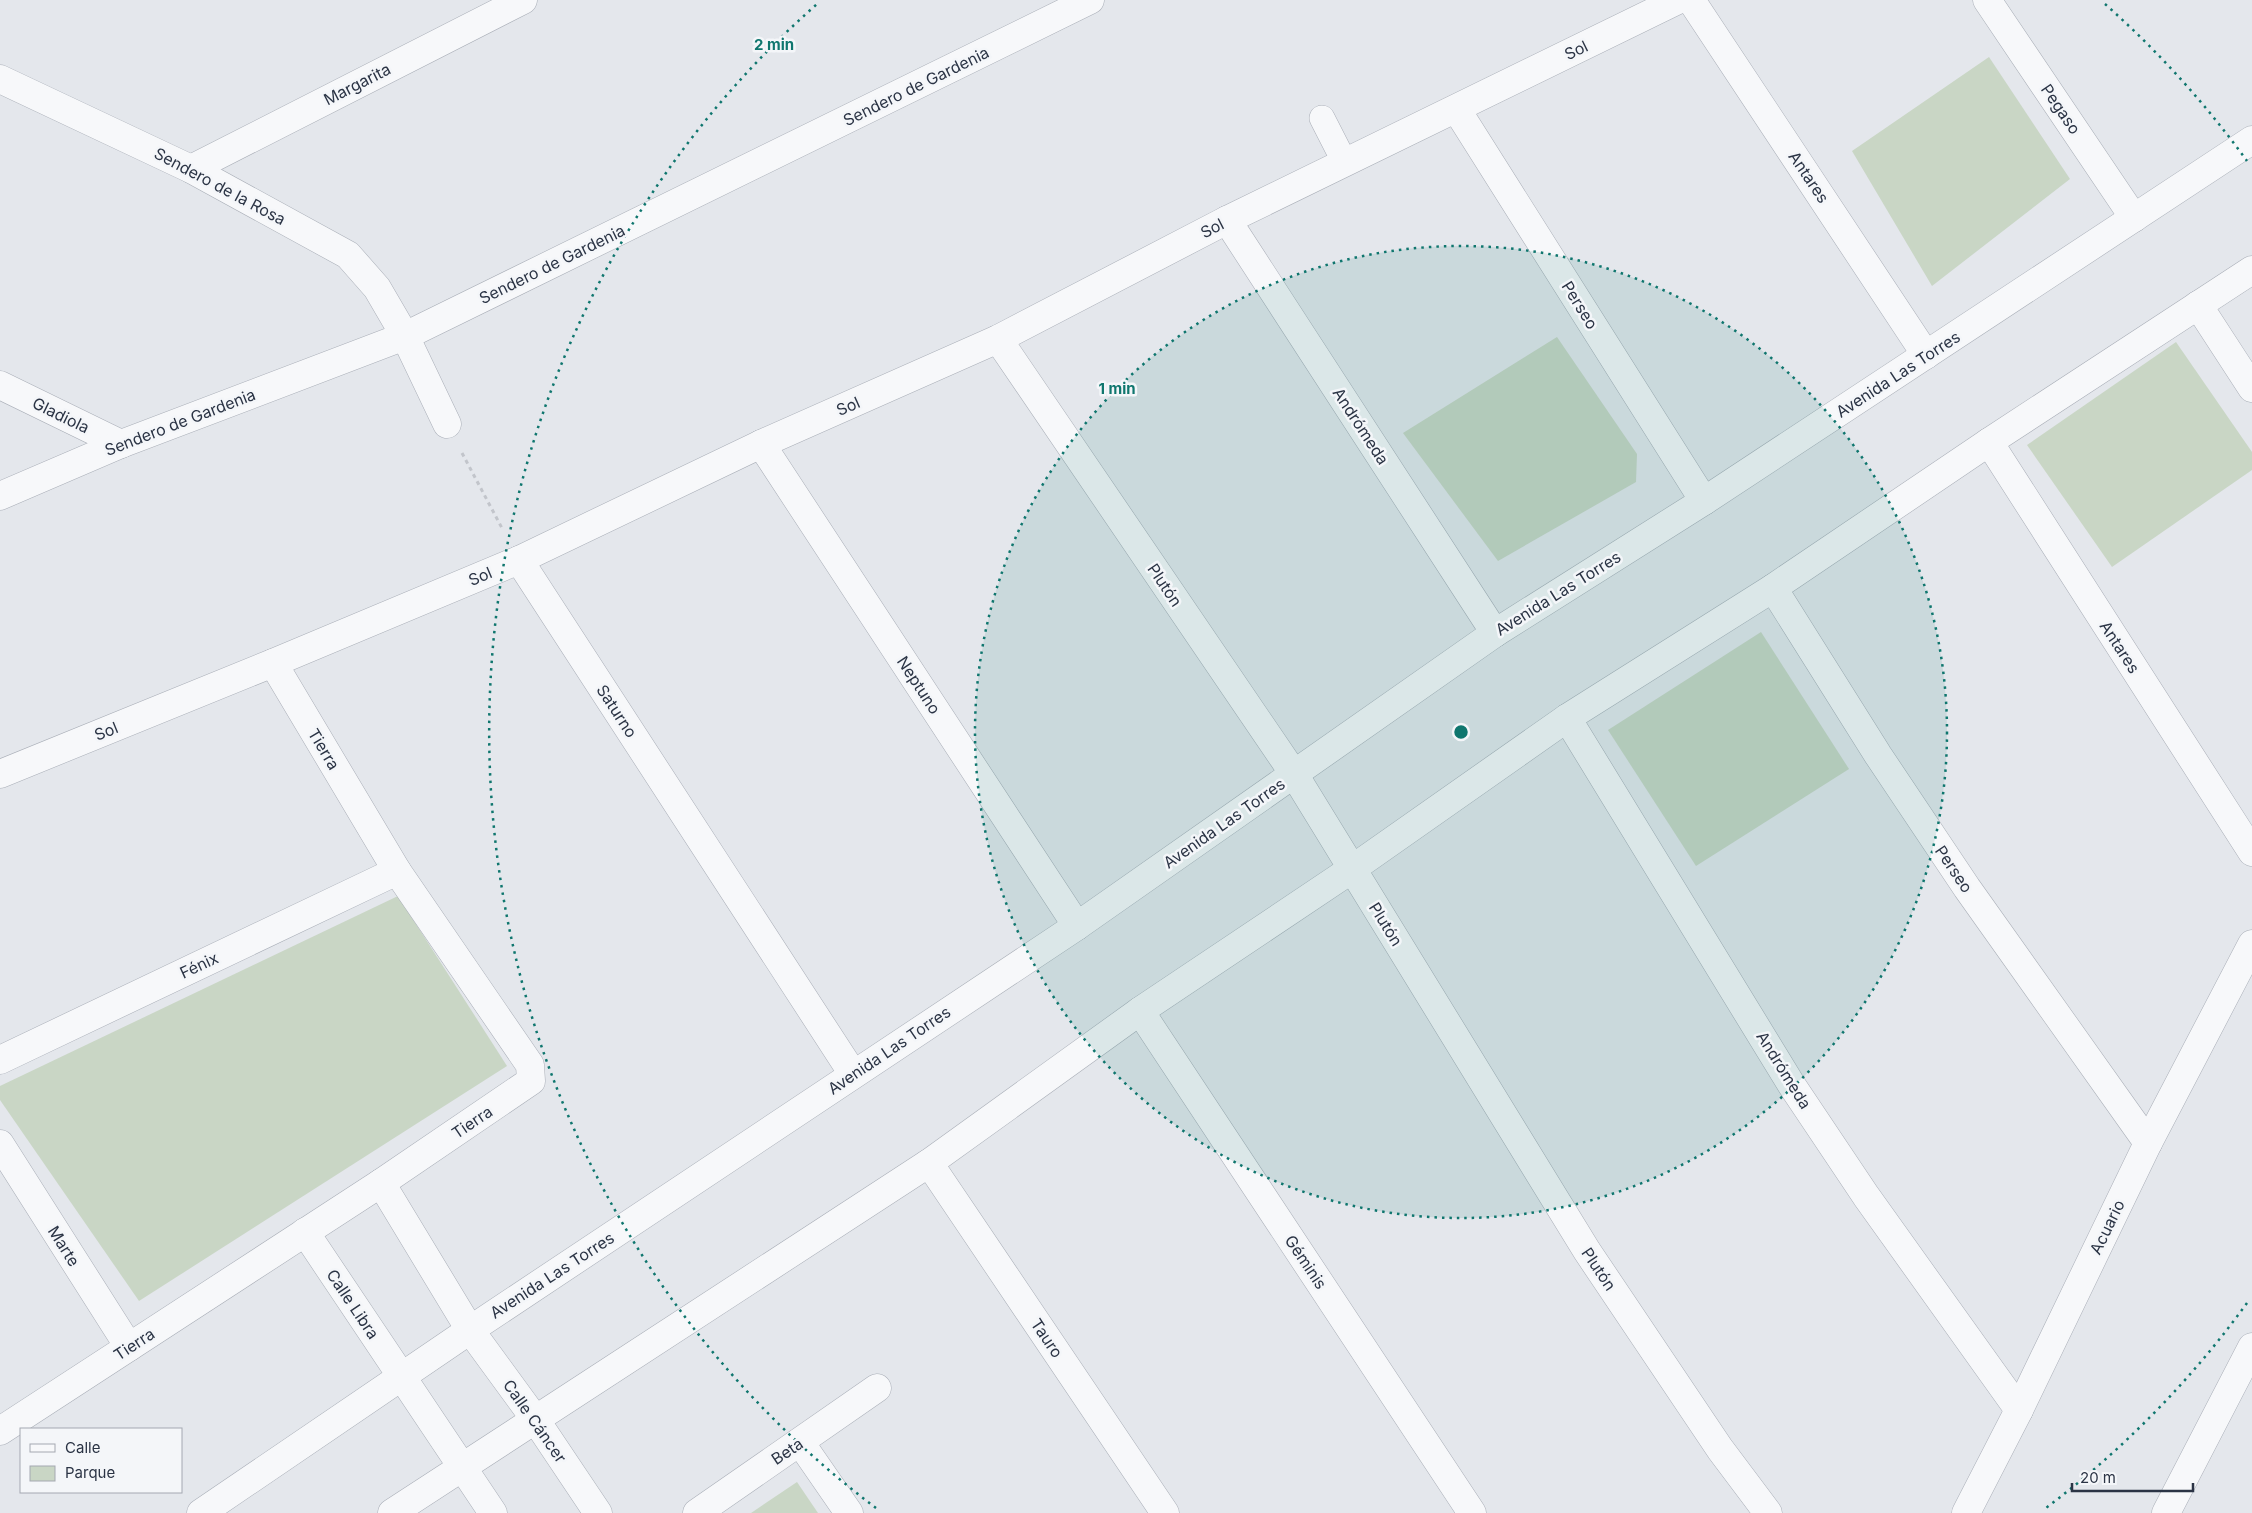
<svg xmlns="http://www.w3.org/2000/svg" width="2252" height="1513" font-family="Inter,sans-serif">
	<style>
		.green { fill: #c9d6c5 }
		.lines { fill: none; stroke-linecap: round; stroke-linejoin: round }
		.service-casing { stroke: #a9aeb7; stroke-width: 26 }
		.minor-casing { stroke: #a9aeb7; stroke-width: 29 }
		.tertiary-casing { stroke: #a9aeb7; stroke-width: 29 }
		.path { stroke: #c2c5cb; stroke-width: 3; stroke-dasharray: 4 4; stroke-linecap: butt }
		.service { stroke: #f7f8fa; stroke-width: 25 }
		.minor { stroke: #f7f8fa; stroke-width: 28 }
		.tertiary { stroke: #f7f8fa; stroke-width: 28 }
		.ring { fill: none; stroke: #0f766e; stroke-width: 2.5; stroke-dasharray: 2.5 5 }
		.labels { text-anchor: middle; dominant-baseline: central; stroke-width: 5; stroke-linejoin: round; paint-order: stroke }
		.street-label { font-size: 16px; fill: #2b3445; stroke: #f4f6f9 }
		.centre { fill: #0f766e; stroke: #f4f6f9; stroke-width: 2.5 }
		.ring-label { font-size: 15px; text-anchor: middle; font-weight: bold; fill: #0f766e; stroke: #f4f6f9; stroke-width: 5; stroke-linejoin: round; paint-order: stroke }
	</style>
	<rect width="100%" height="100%" fill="#e4e7ec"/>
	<g class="green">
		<polygon points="1989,57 2070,179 1932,286 1852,151"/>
		<polygon points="1557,337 1637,454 1636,482 1498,561 1403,433"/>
		<polygon points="2176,342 2252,452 2252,470 2112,567 2027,445"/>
		<polygon points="1761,632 1849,769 1696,866 1608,730"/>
		<polygon points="398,896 507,1066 139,1301 0,1100 0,1086"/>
		<polygon points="797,1482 818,1513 751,1513"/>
	</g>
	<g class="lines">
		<g class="service-casing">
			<polyline id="service" points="1322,118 1345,163"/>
		</g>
		<g class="minor-casing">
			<g id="minor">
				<polyline points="1691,0 1926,355"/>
				<polyline points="1987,0 2134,218"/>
				<polyline points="0,79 191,169 348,255 377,288 405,336 447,424"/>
				<polyline points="1457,110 1704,501"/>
				<polyline points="191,169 523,0"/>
				<polyline points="1227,220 1495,633"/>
				<polyline points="2198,305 2252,388"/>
				<polyline points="998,339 1294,774 1587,1251 1720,1449 1768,1513"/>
				<polyline points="0,385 121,444"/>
				<polyline points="1989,442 2252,852"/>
				<polyline points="761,444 1077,926"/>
				<polyline points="0,496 121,444 405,336 1090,0"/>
				<polyline points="519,560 853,1074"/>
				<polyline points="1773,588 1878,755 1967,888 2148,1143"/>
				<polyline points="1567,718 1791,1084 1866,1196 2019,1410"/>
				<polyline points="0,774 273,663 519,560 761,444 998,339 1227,220 1678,0"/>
				<polyline points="1140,1011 1472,1513"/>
				<polyline points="0,1060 397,871"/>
				<polyline points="0,1144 129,1347"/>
				<polyline points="929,1163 1165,1513"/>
				<polyline points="381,1183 470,1330 535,1419 598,1513"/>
				<polyline points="305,1232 493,1513"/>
				<polyline points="0,1431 381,1183 531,1081 530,1065 397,871 273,663"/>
				<polyline points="800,1442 849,1513"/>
				<polyline points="697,1513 877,1388"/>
				<polyline points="1966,1513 2019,1410 2148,1143 2252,944"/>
				<polyline points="2166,1513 2252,1347"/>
			</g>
		</g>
		<g class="tertiary-casing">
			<g id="tertiary">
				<polyline points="201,1513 470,1330 1077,926 1495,633 1704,501 2252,140"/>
				<polyline points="392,1513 929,1163 1140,1011 1352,869 1567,718 1773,588 1989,442 2252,270"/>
			</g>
		</g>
		<polyline class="path" points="462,453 503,530"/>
		<use href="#service" class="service"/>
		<use href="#minor" class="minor"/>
		<use href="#tertiary" class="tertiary"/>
	</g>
	<circle cx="1461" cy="732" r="486" fill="#0f766e" fill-opacity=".12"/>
	<g class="ring">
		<circle cx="1461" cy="732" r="486"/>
		<path d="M2247 1303A972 972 0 0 1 2046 1508M876 1508A972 972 0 0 1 817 4M2105 4A972 972 0 0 1 2247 161"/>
	</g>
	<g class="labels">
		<g class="street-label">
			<text transform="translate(1576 50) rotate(-26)">Sol</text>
			<text transform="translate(357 84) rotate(-27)">Margarita</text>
			<text transform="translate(916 86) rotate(-26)">Sendero de Gardenia</text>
			<text transform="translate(2061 109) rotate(56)">Pegaso</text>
			<text transform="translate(1809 177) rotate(56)">Antares</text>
			<text transform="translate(220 186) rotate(28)">Sendero de la Rosa</text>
			<text transform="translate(1212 228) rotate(-27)">Sol</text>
			<text transform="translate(552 264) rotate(-26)">Sendero de Gardenia</text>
			<text transform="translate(1580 305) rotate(58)">Perseo</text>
			<text transform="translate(1898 374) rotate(-33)">Avenida Las Torres</text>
			<text transform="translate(848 406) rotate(-24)">Sol</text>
			<text transform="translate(61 415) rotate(26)">Gladiola</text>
			<text transform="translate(180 422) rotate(-21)">Sendero de Gardenia</text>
			<text transform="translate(1361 426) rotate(57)">Andrómeda</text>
			<text transform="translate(480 576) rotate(-23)">Sol</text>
			<text transform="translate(1165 585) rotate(56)">Plutón</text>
			<text transform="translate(1558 593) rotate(-32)">Avenida Las Torres</text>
			<text transform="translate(2120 647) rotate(57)">Antares</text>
			<text transform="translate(919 685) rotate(57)">Neptuno</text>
			<text transform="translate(617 711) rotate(57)">Saturno</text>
			<text transform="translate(106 731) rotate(-22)">Sol</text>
			<text transform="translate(324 749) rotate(59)">Tierra</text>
			<text transform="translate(1224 823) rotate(-35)">Avenida Las Torres</text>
			<text transform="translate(1954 869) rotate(56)">Perseo</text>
			<text transform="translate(1386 924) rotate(58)">Plutón</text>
			<text transform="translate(199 965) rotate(-25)">Fénix</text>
			<text transform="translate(889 1050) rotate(-34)">Avenida Las Torres</text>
			<text transform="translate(1784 1070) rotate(58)">Andrómeda</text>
			<text transform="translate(472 1122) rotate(-34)">Tierra</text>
			<text transform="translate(2107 1227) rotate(-64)">Acuario</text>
			<text transform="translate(64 1246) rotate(58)">Marte</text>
			<text transform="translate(1306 1262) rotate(56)">Géminis</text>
			<text transform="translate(1599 1269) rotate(56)">Plutón</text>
			<text transform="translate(552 1275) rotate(-33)">Avenida Las Torres</text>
			<text transform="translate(353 1304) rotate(56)">Calle Libra</text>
			<text transform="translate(1047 1338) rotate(56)">Tauro</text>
			<text transform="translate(134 1344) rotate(-33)">Tierra</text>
			<text transform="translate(535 1421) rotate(55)">Calle Cáncer</text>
			<text transform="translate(787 1451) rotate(-34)">Beta</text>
		</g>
	</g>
	<circle cx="1461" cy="732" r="8" class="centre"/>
	<g class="ring-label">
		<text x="774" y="50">2 min</text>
		<text x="1117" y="394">1 min</text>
	</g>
	<rect x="20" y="1428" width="162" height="65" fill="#f4f6f9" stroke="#a4a8b1"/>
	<rect x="30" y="1444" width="25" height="8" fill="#f7f8fa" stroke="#a4a8b1"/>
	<text x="65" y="1453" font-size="15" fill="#2b3445">Calle</text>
	<rect x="30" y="1466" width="25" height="15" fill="#c9d6c5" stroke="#a4a8b1"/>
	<text x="65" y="1478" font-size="15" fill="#2b3445">Parque</text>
	<path d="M2072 1483v8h121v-8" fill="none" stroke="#2b3445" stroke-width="2.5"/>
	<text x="2080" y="1483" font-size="15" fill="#2b3445" stroke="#f4f6f9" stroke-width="4" paint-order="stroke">20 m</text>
</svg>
